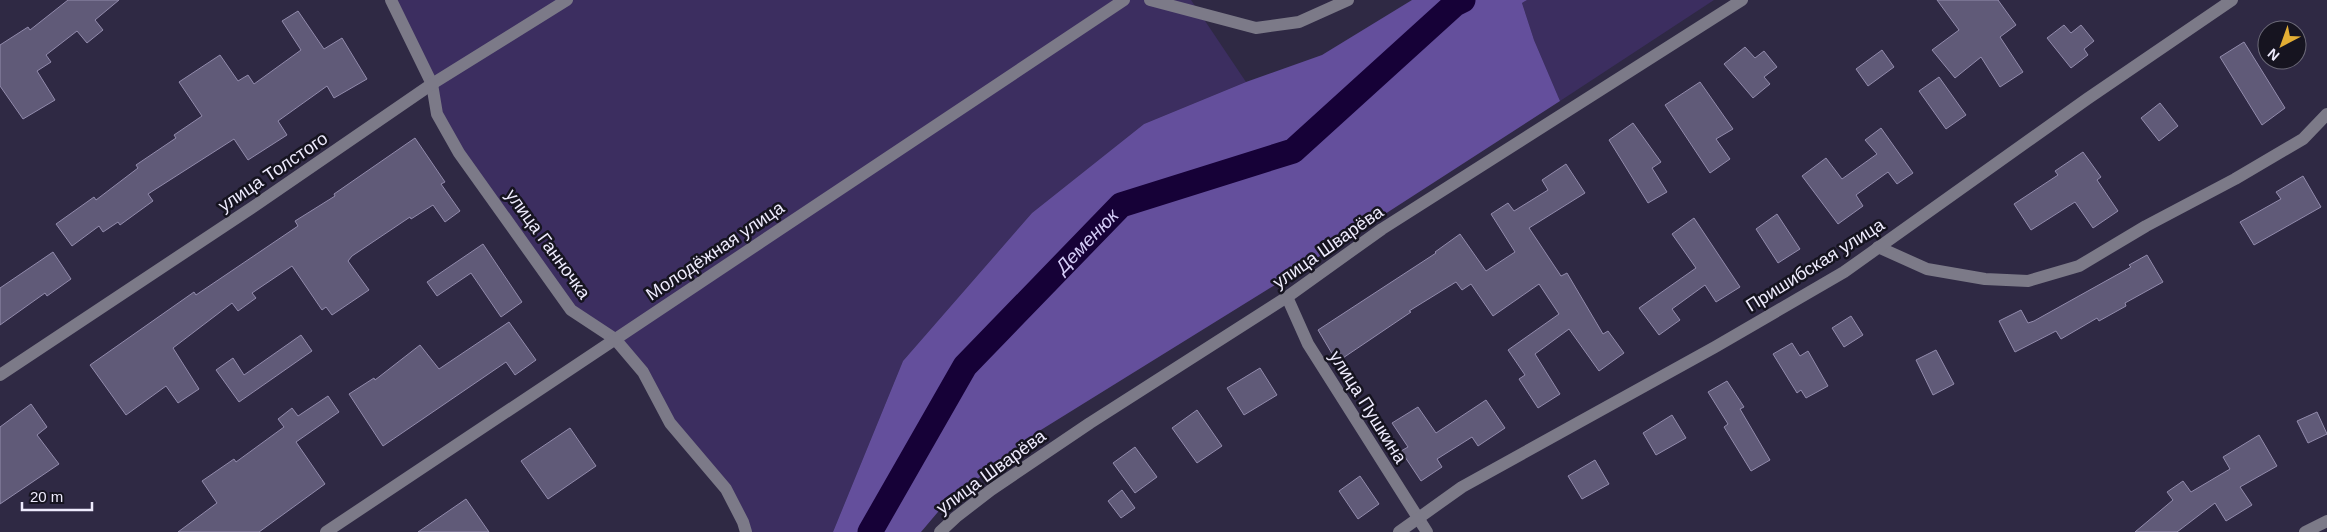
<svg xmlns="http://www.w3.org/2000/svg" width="2327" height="532" font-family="Arial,sans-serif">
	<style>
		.green { fill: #3c2e60 }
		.forest { fill: #644f9c }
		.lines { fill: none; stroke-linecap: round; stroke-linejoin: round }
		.canal { stroke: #160137; stroke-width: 25 }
		.building { fill: #605a78; stroke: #928bac }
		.minor { stroke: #7c7a88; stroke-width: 12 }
		.labels { text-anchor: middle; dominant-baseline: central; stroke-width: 5; stroke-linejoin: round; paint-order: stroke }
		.street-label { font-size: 18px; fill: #eeebfd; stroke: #161420 }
		.water-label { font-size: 19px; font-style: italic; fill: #d3cbf6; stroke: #161420 }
	</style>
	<rect width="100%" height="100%" fill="#2f2944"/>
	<g class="green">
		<polygon points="391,0 1191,0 1246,82 1144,124 1032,213 903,361 833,532 745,532 726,489 670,423 643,372 571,310 459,153"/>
		<polygon points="1527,0 1714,0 1560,101 1534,40 1522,3"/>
	</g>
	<polygon class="forest" points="1412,0 1527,0 1522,3 1534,40 1560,101 1275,285 1036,433 943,506 921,532 833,532 903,361 1032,213 1144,124 1246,82 1322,55"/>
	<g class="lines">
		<path class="canal" id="s1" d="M 870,532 L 965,366 L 1121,205 L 1293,151 L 1455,4 L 1463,0"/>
	</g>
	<g class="building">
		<polygon points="68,0 119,0 95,20 103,30 87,43 77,31 46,55 51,62 37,71 55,100 23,119 0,86 0,45 28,27 30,30"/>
		<polygon points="1937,0 1998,0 2016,25 2000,37 2023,72 2000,87 1981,57 1955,78 1932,50 1959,30"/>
		<polygon points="298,11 324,49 342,38 367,79 334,98 327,86 278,121 287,135 248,160 234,139 148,194 153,201 120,225 118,222 103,232 99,226 72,246 56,224 94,197 96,200 138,168 136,165 176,138 174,135 202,116 179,82 220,55 238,81 248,75 254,84 301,50 282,21"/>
		<polygon points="2064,25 2071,33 2081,25 2094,41 2084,49 2088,55 2071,68 2047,38"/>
		<polygon points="2244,42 2285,108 2262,125 2220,57"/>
		<polygon points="1745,47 1755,58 1764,51 1777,67 1764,77 1770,84 1753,98 1724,64"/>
		<polygon points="1882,50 1894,67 1868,86 1856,69"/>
		<polygon points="1939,77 1966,115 1946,129 1919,91"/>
		<polygon points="1700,82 1733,129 1716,139 1730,159 1710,173 1665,105"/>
		<polygon points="2160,103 2178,126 2159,141 2141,118"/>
		<polygon points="1633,123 1661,162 1652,168 1667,192 1648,203 1609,140"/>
		<polygon points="1881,128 1913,173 1897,184 1888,172 1856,195 1863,206 1838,224 1802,176 1826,158 1842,179 1877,154 1865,140"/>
		<polygon points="415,138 445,182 441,184 460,211 445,222 433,205 411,219 410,217 352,256 348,261 369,290 332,315 326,307 322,310 292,266 252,293 256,298 238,311 232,303 173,348 199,389 178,403 166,386 126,415 90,365 194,292 196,295 298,226 295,221 335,196 334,194"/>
		<polygon points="2083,152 2101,177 2097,180 2118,211 2093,228 2075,202 2031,230 2014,204 2058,175 2055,171"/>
		<polygon points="1566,164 1585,193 1529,228 1561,276 1567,273 1603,334 1608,331 1624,353 1599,371 1569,329 1535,354 1560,394 1538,408 1519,379 1525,375 1508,350 1559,314 1539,284 1493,316 1471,284 1462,290 1456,282 1409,311 1411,312 1337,362 1318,330 1436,253 1435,252 1460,234 1486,271 1515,252 1491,214 1508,203 1514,211 1548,190 1542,180"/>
		<polygon points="2303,176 2321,207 2254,245 2240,222 2281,199 2276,192"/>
		<polygon points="1777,214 1800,249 1778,263 1756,229"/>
		<polygon points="1694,218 1740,287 1716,302 1705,285 1672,309 1680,320 1659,335 1639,308 1696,268 1672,234"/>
		<polygon points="483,244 522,302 501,317 471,273 437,296 427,282"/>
		<polygon points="53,252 71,279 47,296 45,293 0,325 0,288"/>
		<polygon points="2147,255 2163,282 2125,303 2126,306 2099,321 2097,318 2061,339 2056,331 2015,352 1999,321 2021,310 2028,323 2034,321 2131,267 2129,265"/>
		<polygon points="1851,316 1863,335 1844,347 1832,328"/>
		<polygon points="509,322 536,360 515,375 506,362 383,446 349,394 374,378 375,380 420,345 439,369"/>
		<polygon points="301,335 312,351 239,402 216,370 233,358 244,375"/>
		<polygon points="1792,343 1800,356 1808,351 1828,386 1806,398 1801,390 1797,393 1773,354"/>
		<polygon points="1936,350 1954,384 1933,395 1916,360"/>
		<polygon points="1260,368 1277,395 1244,415 1227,388"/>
		<polygon points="1727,381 1744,407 1740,409 1770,460 1751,471 1724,427 1728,424 1708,392"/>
		<polygon points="328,396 339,412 296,442 325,484 259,532 178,532 217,503 202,481 234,459 236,462 284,427 278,419 292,408 298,416"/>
		<polygon points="1486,400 1505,428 1478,446 1472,437 1437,459 1442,467 1421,481 1401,451 1408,447 1392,423 1418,407 1436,433"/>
		<polygon points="31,404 47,427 37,435 59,464 0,504 0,427"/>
		<polygon points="1197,410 1222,446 1197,463 1172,428"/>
		<polygon points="2317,412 2327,434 2308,443 2297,421"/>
		<polygon points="1672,415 1686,438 1656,455 1643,433"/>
		<polygon points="570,428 596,466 548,499 521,461"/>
		<polygon points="2259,435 2277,466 2240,487 2252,505 2226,521 2215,503 2177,532 2135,532 2173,500 2167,492 2183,481 2191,492 2230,469 2223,457"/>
		<polygon points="1135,447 1157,477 1135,493 1113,463"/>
		<polygon points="1595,460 1609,484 1582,499 1568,476"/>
		<polygon points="1360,476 1379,504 1358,519 1339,491"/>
		<polygon points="1122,490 1135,508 1121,518 1108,501"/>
		<polygon points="466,499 489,532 418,532"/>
	</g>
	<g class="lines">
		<g class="minor">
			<polyline points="391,0 432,84 437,114 459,153 571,310 615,339 643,372 670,423 726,489 743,522 746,532"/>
			<polyline points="1150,0 1256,28 1299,22 1348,0"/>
			<polyline points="1878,247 1927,269 1985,279 2028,281 2079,266 2146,226 2235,179 2303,139 2327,114"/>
			<polyline points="1287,297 1308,344 1427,532"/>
			<polyline points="0,375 253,207 432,84 567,0"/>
			<polyline points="326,532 1124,0"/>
			<polyline points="940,532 956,517 991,490 1090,423 1287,297 1382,229 1742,0"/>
			<polyline points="1399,532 1462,487 1715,347 1844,272 2087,99 2232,0"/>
			<polyline points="2305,532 2327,521"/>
		</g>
	</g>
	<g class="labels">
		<g class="street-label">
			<text transform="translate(273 172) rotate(-34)">улица Толстого</text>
			<text transform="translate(548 244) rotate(54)">улица Ганночка</text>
			<text transform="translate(1328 247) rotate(-35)">улица Шварёва</text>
			<text transform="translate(715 251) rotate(-34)">Молодёжная улица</text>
			<text transform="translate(1815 265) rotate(-32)">Пришибская улица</text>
			<text transform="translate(1368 407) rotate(58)">улица Пушкина</text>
			<text transform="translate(991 472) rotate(-36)">улица Шварёва</text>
		</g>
		<g class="water-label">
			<text stroke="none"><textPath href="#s1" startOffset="366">Деменюк</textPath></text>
		</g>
	</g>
	<g transform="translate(2282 45) rotate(221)"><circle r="24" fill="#161420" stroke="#6c6a78"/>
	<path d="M0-4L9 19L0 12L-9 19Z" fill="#e3ae34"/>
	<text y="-8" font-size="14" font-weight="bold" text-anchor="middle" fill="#eeebfd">N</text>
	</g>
	<path d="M22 502v8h70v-8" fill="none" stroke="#eeebfd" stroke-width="2.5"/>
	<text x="30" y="502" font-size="15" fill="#eeebfd" stroke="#161420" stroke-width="4" paint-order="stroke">20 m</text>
</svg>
